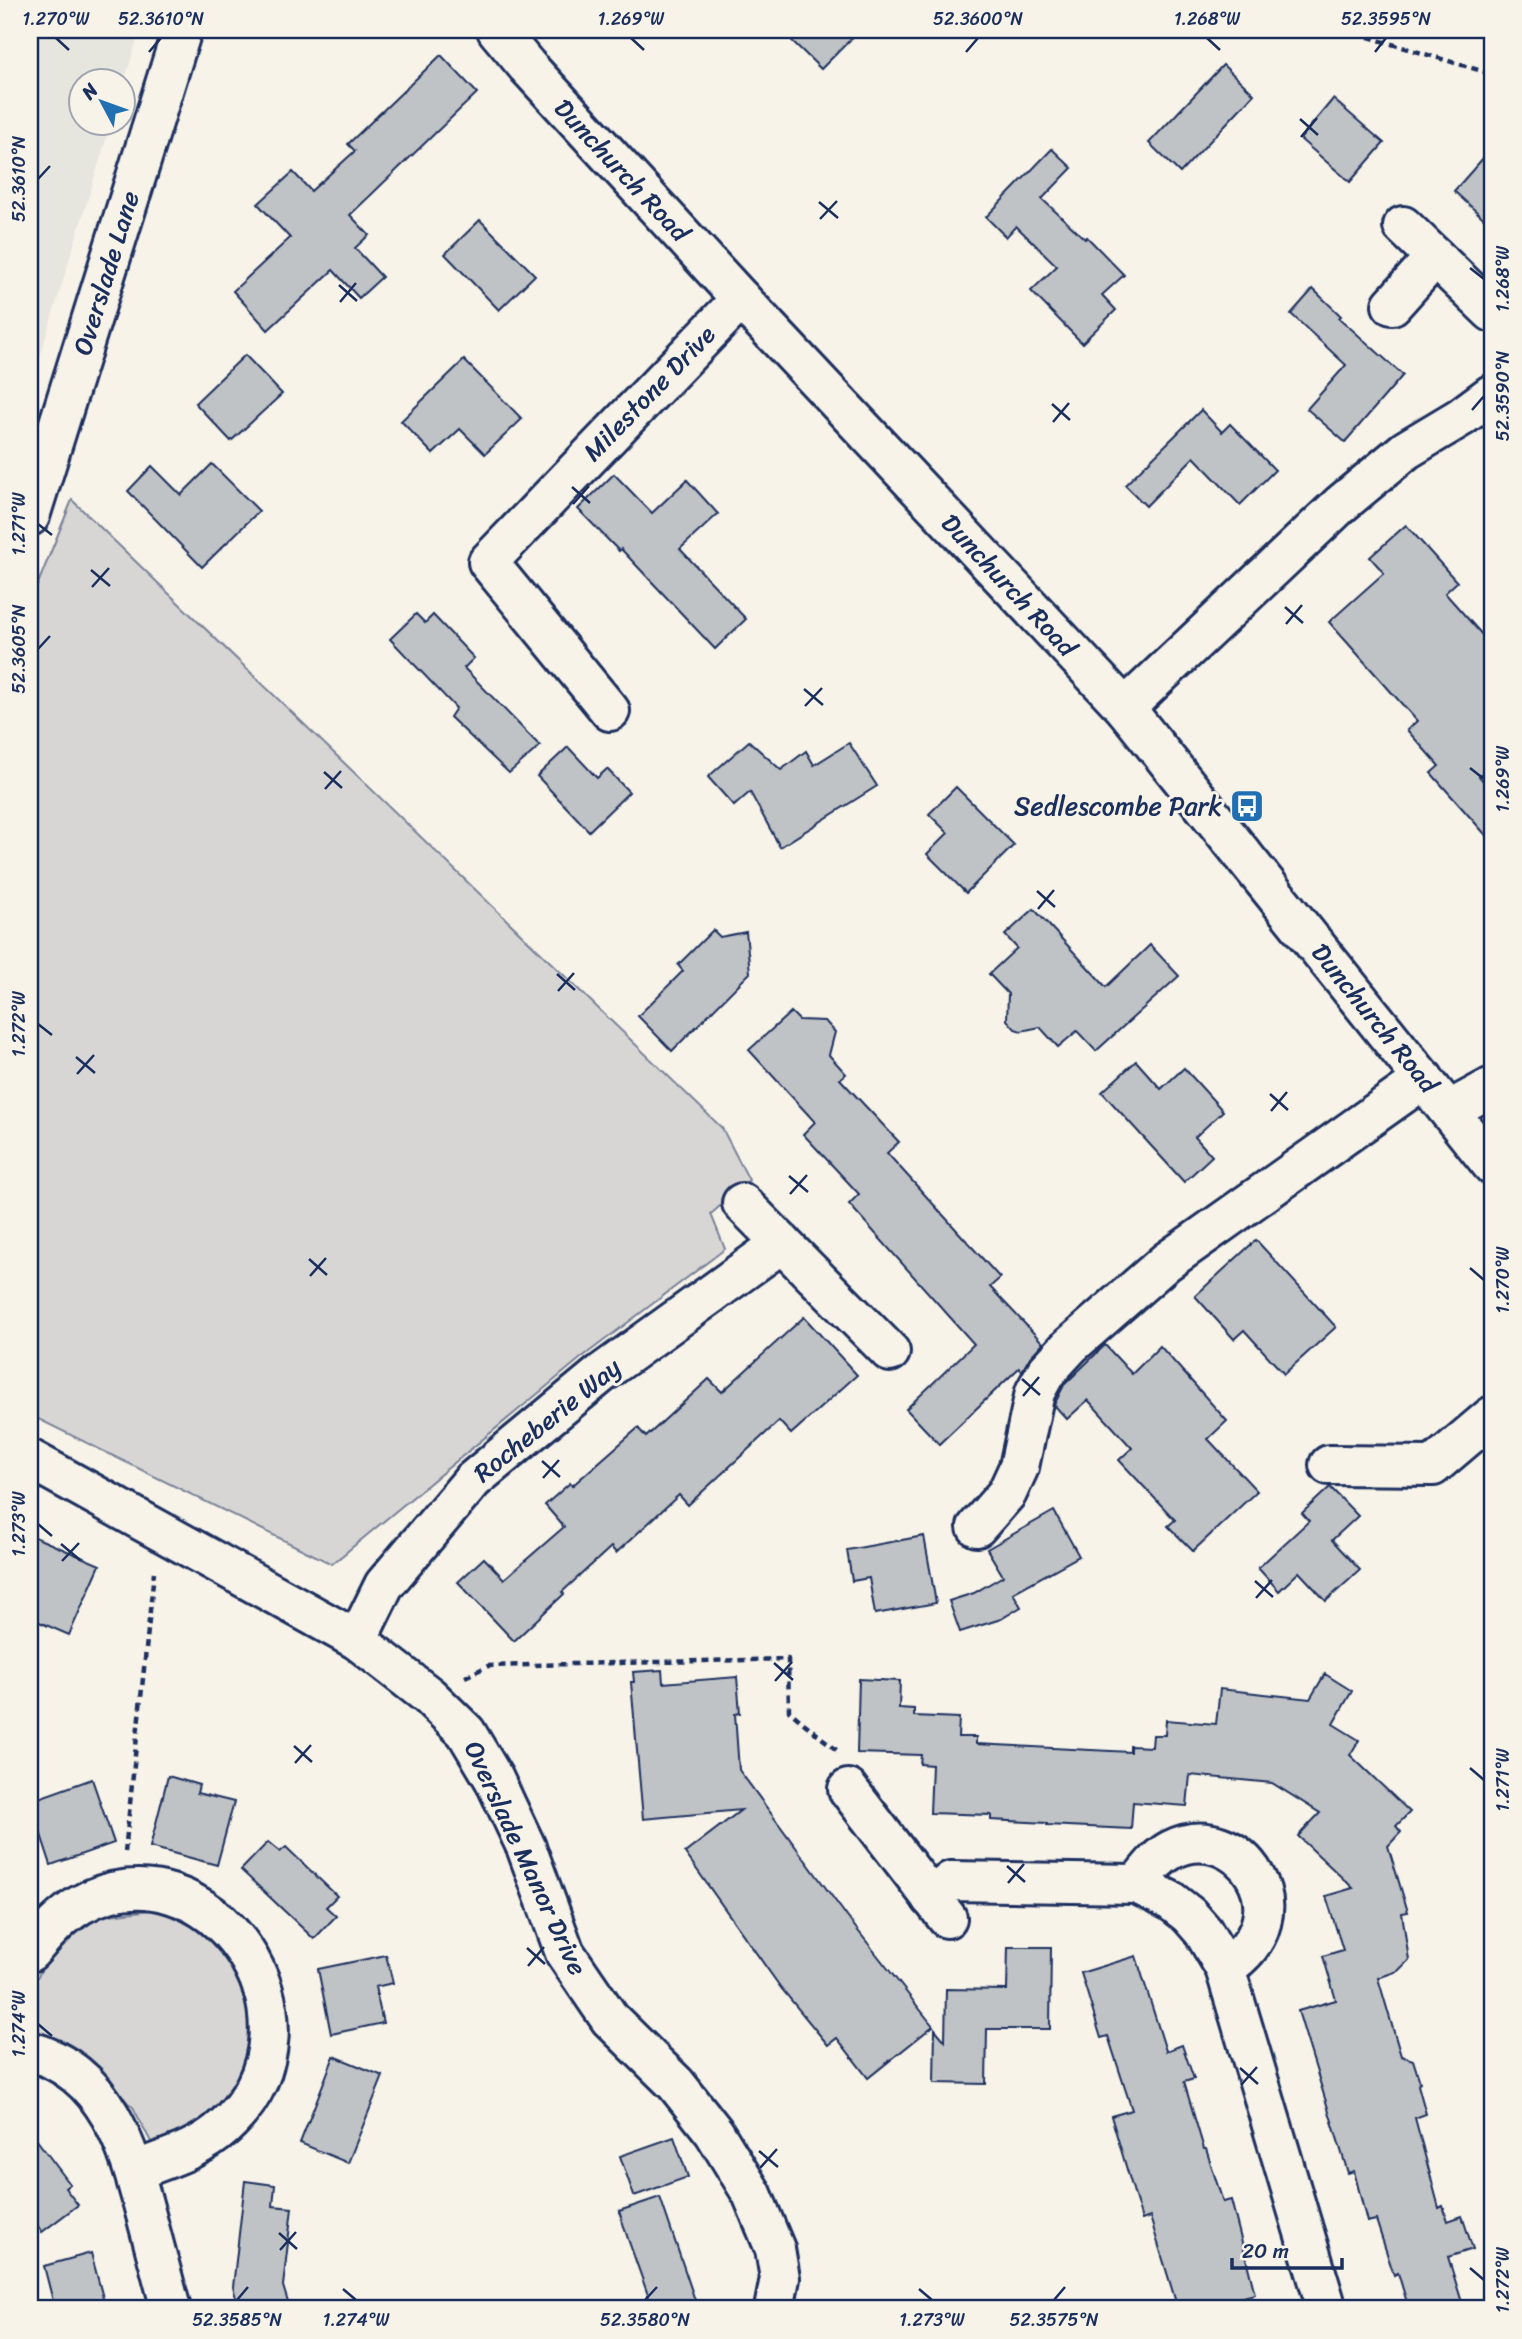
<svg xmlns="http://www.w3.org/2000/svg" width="1522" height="2339" font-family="Sriracha,sans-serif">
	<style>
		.built { fill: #e6e5de }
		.green { fill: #d7d6d4; stroke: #798299; stroke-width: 2 }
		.building { fill: #c0c3c5; stroke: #1b2f5e; stroke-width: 2 }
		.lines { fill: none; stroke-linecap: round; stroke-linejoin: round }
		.minor-casing { stroke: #1b2f5e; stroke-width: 44 }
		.highway-casing { stroke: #1b2f5e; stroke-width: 44 }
		.path { stroke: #1b2f5e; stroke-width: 4.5; stroke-dasharray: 7 5; stroke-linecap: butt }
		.minor { stroke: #f7f3e8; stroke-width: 38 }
		.highway { stroke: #f7f3e8; stroke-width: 38 }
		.ticks { fill: none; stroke: #1b2f5e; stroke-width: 2.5 }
		.labels { text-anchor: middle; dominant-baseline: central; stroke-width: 6; stroke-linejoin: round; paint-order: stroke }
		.street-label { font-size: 26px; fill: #1b2f5e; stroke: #f7f3e8 }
		.poi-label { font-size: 26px; fill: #1b2f5e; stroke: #f7f3e8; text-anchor: end }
		.neatline { fill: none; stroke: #1b2f5e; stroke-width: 2.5 }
		.ticks-label { font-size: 18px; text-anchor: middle; fill: #1b2f5e }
	</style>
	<rect width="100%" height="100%" fill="#f7f3e8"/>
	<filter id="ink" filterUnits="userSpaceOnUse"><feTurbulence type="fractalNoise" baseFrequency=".0143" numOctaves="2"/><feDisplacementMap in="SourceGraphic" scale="14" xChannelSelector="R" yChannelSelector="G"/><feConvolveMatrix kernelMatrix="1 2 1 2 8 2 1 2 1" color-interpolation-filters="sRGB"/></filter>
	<g filter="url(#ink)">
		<polygon class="built" points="30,30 140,30 123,85 122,80 80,80 80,122 111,123 30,389"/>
		<g class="green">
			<polygon points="72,500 722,1128 749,1180 711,1214 725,1249 581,1358 332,1564 30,1415 30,603"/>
			<polygon points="160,1909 220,1938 246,1972 255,2052 214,2116 184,2136 153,2146 133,2107 86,2065 30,2036 30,1990 52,1951 101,1916"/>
		</g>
		<g class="building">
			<polygon points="781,30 860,30 821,69"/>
			<polygon points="441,55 477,93 350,215 369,235 355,248 382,277 359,298 333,270 268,330 233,291 290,238 258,204 293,172 311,191 355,151 348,144"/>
			<polygon points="1223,65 1254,94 1180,173 1149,143"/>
			<polygon points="1333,99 1384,143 1350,182 1300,139"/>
			<polygon points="1492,148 1492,226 1454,191"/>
			<polygon points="1052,149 1072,168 1042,199 1085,239 1087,237 1124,275 1102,295 1116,310 1082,343 1031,291 1057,266 1016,226 1006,237 986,217"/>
			<polygon points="480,220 535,275 499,310 445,254"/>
			<polygon points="1313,289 1341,316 1339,318 1403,375 1345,442 1307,409 1346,365 1291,314"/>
			<polygon points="245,355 282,394 231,441 195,403"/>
			<polygon points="464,360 522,419 485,454 460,429 433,454 401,421"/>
			<polygon points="1201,410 1222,432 1230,424 1275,470 1240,505 1194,457 1146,506 1125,485"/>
			<polygon points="212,464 259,511 202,567 128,491 152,466 181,495"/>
			<polygon points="614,474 652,513 687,480 718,514 680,549 746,619 715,649 621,549 619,551 578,509"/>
			<polygon points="1406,525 1457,582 1445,593 1492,646 1492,765 1479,776 1492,791 1492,842 1431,773 1439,766 1407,730 1417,721 1329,622 1384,573 1370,557"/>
			<polygon points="416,614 425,623 433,615 474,658 464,668 540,746 509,773 450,717 456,708 390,639"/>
			<polygon points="749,741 781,770 806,751 814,765 849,743 877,786 780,847 750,792 734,806 708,777"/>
			<polygon points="568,747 597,778 607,769 629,792 589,831 537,776"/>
			<polygon points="956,787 1014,845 966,893 927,854 948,833 929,814"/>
			<polygon points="1034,909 1106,987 1150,945 1179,976 1096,1051 1077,1031 1058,1047 1040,1027 1021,1031 1015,1029 1007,1020 1008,994 989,974 1017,948 1005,935"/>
			<polygon points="713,930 720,937 746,932 750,973 672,1051 638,1016 683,971 678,965"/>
			<polygon points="791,1012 799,1020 825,1021 835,1032 829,1055 846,1074 840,1079 899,1142 887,1153 1000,1278 990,1287 1043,1343 1030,1357 1022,1371 1019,1368 939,1444 906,1409 974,1344 849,1204 859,1194 803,1134 815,1122 749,1050"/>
			<polygon points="1136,1061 1161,1089 1184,1068 1223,1111 1195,1137 1212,1156 1184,1182 1102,1092"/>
			<polygon points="1256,1240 1336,1327 1284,1374 1244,1330 1234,1339 1195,1296"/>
			<polygon points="804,1317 857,1375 791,1434 779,1421 688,1505 679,1495 616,1553 611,1547 562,1592 564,1594 514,1641 458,1582 484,1558 504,1579 564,1527 545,1505 570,1483 572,1486 638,1428 646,1437 709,1379 722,1392"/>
			<polygon points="1105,1345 1132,1374 1160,1346 1227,1421 1208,1439 1257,1491 1193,1551 1168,1526 1175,1520 1119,1460 1132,1448 1088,1400 1067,1419 1054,1405 1064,1385"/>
			<polygon points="1330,1487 1358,1516 1332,1540 1360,1570 1326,1601 1299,1572 1279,1591 1258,1568 1309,1521 1302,1513"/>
			<polygon points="1054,1511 1079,1556 1013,1593 1021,1607 1001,1619 960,1632 949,1601 974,1593 1003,1576 987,1549"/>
			<polygon points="30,1535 100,1565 69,1635 30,1618"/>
			<polygon points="924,1536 936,1603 875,1614 869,1578 852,1581 847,1550"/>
			<polygon points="662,1670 663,1683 737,1677 740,1713 735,1714 739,1770 848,1918 933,2026 868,2078 837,2038 828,2045 781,1988 685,1853 741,1810 643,1819 631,1682 634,1682 633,1672"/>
			<polygon points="1325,1674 1352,1691 1333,1724 1359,1740 1350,1755 1410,1812 1396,1826 1401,1832 1388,1846 1408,1912 1402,1913 1409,1960 1398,1971 1378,1978 1401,2056 1413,2060 1420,2082 1418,2085 1426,2114 1415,2118 1439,2208 1443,2206 1448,2221 1462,2216 1473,2249 1448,2257 1464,2309 1409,2309 1398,2273 1394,2275 1376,2220 1367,2222 1354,2171 1348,2173 1298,2011 1336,2000 1323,1956 1343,1950 1326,1896 1353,1888 1298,1836 1320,1813 1272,1783 1190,1775 1187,1806 1133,1802 1131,1829 1047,1825 1047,1823 991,1820 991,1815 930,1813 932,1765 920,1764 921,1755 857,1753 859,1679 900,1681 899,1708 914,1709 914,1716 959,1718 958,1737 976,1737 976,1744 1130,1752 1130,1746 1152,1747 1153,1735 1165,1735 1166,1720 1216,1724 1220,1689 1310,1699"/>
			<polygon points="168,1776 199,1785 197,1793 234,1802 217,1865 150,1847"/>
			<polygon points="92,1779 114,1843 51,1865 30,1801"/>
			<polygon points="268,1842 280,1852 286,1847 337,1896 326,1907 336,1916 314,1939 241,1870"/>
			<polygon points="1008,1947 1051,1947 1050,2029 987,2029 986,2084 934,2083 935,2029 945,2041 946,1989 1007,1990"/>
			<polygon points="386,1955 393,1983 375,1987 383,2023 331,2034 318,1969"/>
			<polygon points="1136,1956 1166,2051 1182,2045 1194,2079 1184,2082 1204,2149 1206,2149 1223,2202 1231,2200 1255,2294 1211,2305 1213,2309 1178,2309 1150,2217 1142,2220 1111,2116 1132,2110 1108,2036 1101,2038 1081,1973"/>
			<polygon points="334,2056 383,2076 348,2163 300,2143"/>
			<polygon points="30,2131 70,2184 65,2188 78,2205 42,2232 30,2215"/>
			<polygon points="674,2137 688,2177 634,2196 620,2156"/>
			<polygon points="245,2181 275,2185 273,2206 292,2208 283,2286 290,2309 239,2309 233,2287"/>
			<polygon points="660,2197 698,2309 653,2309 628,2239 619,2211"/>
			<polygon points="91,2253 106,2309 55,2309 44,2266"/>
		</g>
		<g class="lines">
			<g class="minor-casing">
				<g id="minor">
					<polyline points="1403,226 1492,312"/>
					<polyline points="1392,305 1435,257"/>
					<polyline points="30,516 182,30"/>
					<polyline points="1125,708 1341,504 1406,450 1461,417 1492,394"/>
					<polyline points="610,711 488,562 741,299"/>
					<polyline points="1450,1110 1492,1087"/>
					<polyline points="742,1203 890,1352"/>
					<polyline points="30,1459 357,1640 429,1696 466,1732 494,1779 526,1847 565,1953 610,2019 676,2084 714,2132 752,2194 775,2249 780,2278 774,2309"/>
					<polyline points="1329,1465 1433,1466 1492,1416"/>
					<polyline points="977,1527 1007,1493 1019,1467 1035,1392 1046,1372 1070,1346 1166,1262 1424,1079"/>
					<polyline points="357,1640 384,1585 473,1480 602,1373 782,1243"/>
					<polyline points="848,1789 947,1918"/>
					<path d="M 1137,1884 C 1147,1872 1156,1858 1171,1850 C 1238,1815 1309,1914 1225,1968"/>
					<polyline points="931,1898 951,1881 1137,1884 1171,1901 1189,1915 1203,1931 1225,1968 1327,2309"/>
					<path d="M 30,1952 C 45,1935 60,1917 80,1905 C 206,1833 341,2020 224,2127 C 199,2150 165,2159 134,2171"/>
					<path d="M 30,2051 C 107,2072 128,2147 146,2215 C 154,2246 163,2278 171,2309"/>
				</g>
			</g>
			<g class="highway-casing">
				<polyline id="highway" points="497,30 527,66 741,299 1125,708 1492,1165"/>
			</g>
			<g class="path">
				<polyline points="1345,30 1492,74"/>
				<polyline points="465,1677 488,1666 788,1659 789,1711 839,1752"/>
				<polyline points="125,1852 154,1572"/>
			</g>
			<use href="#minor" class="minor"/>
			<use href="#highway" class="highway"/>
		</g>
	</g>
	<path class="ticks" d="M 56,38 L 69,50M 631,38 L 644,50M 1207,38 L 1220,50M 149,52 L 161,38M 966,52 L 978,38M 1375,52 L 1386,38M 1300,119 L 1318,135M 1301,137 L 1317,118M 38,179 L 50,166M 819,202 L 838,218M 820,219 L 837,201M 1470,268 L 1484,279M 339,285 L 357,301M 340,302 L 356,283M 1052,404 L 1070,420M 1472,410 L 1484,396M 1053,422 L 1069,403M 572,487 L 590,503M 573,504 L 589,486M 38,524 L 52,535M 91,570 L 110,586M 92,587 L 109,568M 1285,607 L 1303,623M 1286,624 L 1302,605M 38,649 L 50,636M 804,689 L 823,705M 805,706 L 822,688M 1470,768 L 1484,779M 324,772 L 342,788M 325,789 L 341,771M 1037,891 L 1055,907M 1038,909 L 1054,890M 557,974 L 575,990M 558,991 L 574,973M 38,1024 L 52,1035M 76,1057 L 95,1073M 77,1074 L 94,1055M 1270,1094 L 1288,1110M 1271,1111 L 1287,1092M 789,1176 L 808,1192M 790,1194 L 807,1175M 309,1259 L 327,1275M 1470,1268 L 1484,1280M 310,1276 L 326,1258M 1022,1379 L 1040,1395M 1023,1396 L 1039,1377M 542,1461 L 560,1477M 543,1478 L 559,1460M 38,1524 L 52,1536M 61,1544 L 80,1560M 62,1561 L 79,1543M 1255,1581 L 1273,1597M 1256,1598 L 1272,1580M 774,1663 L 793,1680M 775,1681 L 792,1662M 294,1746 L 312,1762M 295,1763 L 311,1745M 1470,1768 L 1484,1780M 1007,1866 L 1025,1882M 1008,1883 L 1024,1864M 527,1948 L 545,1964M 528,1966 L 544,1947M 38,2024 L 52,2036M 1240,2068 L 1258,2084M 1241,2085 L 1257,2067M 759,2151 L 778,2167M 760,2168 L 777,2149M 279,2233 L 297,2249M 280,2250 L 296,2232M 1470,2268 L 1484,2280M 343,2289 L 356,2300M 919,2289 L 932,2300M 237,2300 L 248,2287M 645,2300 L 657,2287M 1054,2300 L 1065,2287"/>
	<defs>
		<g id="bus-square" transform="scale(1.75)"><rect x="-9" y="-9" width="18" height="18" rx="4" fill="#1f6fb2" stroke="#f7f3e8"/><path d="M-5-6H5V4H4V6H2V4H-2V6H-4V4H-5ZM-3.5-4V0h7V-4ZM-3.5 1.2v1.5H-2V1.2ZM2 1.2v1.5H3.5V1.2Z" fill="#fff"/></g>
	</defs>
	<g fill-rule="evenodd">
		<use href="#bus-square" x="1247" y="806"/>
	</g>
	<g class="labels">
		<g class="street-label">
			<text transform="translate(622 170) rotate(47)">Dunchurch Road</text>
			<text transform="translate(106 273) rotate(-73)">Overslade Lane</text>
			<text transform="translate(649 393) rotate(-46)">Milestone Drive</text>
			<text transform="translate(1009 585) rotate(47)">Dunchurch Road</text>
			<text transform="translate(1375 1018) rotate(51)">Dunchurch Road</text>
			<text transform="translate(547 1420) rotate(-39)">Rocheberie Way</text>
			<text transform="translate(526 1858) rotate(65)">Overslade Manor Drive</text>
		</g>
		<g class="poi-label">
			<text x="1222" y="806">Sedlescombe Park</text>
		</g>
	</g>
	<rect width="1522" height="2339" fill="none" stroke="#f7f3e8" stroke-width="77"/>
	<g transform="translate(102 102) rotate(311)"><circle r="33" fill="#f7f3e8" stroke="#9fa5b1" stroke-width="2"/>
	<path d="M0-5L12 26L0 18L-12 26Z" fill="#1f6fb2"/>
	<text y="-10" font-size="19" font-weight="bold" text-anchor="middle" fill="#1b2f5e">N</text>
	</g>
	<path d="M1232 2258v10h110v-10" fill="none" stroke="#1b2f5e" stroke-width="3.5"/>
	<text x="1242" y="2258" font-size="21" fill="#1b2f5e" stroke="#f7f3e8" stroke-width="5" paint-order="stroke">20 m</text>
	<rect x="38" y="38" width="1446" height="2262" class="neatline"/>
	<g class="ticks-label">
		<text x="56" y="25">1.270°W</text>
		<text x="161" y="25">52.3610°N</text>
		<text x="631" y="25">1.269°W</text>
		<text x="978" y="25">52.3600°N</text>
		<text x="1207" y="25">1.268°W</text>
		<text x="1386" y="25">52.3595°N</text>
		<text transform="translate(19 179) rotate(-90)" y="6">52.3610°N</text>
		<text transform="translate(1503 279) rotate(-90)" y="6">1.268°W</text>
		<text transform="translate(1503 396) rotate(-90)" y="6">52.3590°N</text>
		<text transform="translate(19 524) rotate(-90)" y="6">1.271°W</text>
		<text transform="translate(19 649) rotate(-90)" y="6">52.3605°N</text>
		<text transform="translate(1503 779) rotate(-90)" y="6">1.269°W</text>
		<text transform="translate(19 1024) rotate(-90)" y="6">1.272°W</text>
		<text transform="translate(1503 1280) rotate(-90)" y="6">1.270°W</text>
		<text transform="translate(19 1524) rotate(-90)" y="6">1.273°W</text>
		<text transform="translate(1503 1780) rotate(-90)" y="6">1.271°W</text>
		<text transform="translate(19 2024) rotate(-90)" y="6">1.274°W</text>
		<text transform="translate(1503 2280) rotate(-90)" y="6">1.272°W</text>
		<text x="237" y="2326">52.3585°N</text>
		<text x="356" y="2326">1.274°W</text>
		<text x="645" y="2326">52.3580°N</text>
		<text x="932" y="2326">1.273°W</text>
		<text x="1054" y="2326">52.3575°N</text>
	</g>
</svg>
